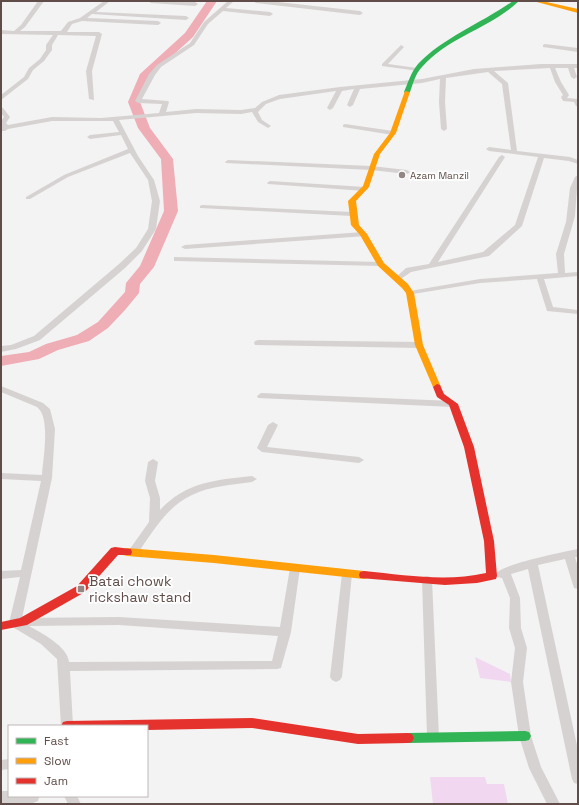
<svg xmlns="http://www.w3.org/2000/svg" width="579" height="805" font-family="'Space Grotesk',sans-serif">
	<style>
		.green { fill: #f1d8f0 }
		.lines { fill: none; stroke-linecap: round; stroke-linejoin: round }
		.river { fill: #efadb5; fill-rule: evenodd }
		.street { fill: #d6d2d1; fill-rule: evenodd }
		.fast { fill: #30b455; fill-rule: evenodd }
		.slow { fill: #ff9f0a; fill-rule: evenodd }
		.jam { fill: #e5322d; fill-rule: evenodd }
		.poi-dot { fill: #938785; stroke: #fff; stroke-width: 1.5 }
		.labels { text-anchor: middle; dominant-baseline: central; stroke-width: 3.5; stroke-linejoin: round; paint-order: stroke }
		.far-poi-label { font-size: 10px; fill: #604d4a; stroke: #fff; text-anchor: start }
		.near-poi-label { font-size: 14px; fill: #604d4a; stroke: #fff; text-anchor: start }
	</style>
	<rect width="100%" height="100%" fill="#f3f3f3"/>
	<g class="green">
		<polygon points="475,657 510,674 511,682 480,678"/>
		<polygon points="430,777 485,777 487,784 504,784 508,804 433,804"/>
	</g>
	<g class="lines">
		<polygon class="river" points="207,1 217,1 193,37 149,77 140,102 150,128 173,159 178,211 154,267 140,284 139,293 125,310 108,328 89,341 58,350 39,359 1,366 1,356 29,352 46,344 77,335 98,322 125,292 126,283 140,266 164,211 161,159 138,128 128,102 140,74 185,33"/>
		<g class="street">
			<polygon points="38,1 44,1 25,27 20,31 61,31 68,22 80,18 104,1 110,1 96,12 186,16 189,18 186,20 92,14 87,18 158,21 161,23 158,25 82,21 72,24 67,32 99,32 102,34 92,71 94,100 89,99 86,71 96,36 58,35 52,45 52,50 44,61 33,70 28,79 1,100 1,95 24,77 29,68 40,59 46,50 46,45 53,35 1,34 1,30 14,31 21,25"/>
			<polygon points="148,1 195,2 198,4 195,6 151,3"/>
			<polygon points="228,1 234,1 226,8 270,12 273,14 270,16 223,11 208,24 194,45 161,67 155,75 142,99 168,101 169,102 166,112 196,109 241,110 255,108 262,102 279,95 340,87 422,79 474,69 541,64 578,64 578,68 574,68 577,77 574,79 571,77 568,68 555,68 561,82 569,95 567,98 578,99 578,107 576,106 574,102 563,101 561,97 563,95 555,82 550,68 494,71 508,83 517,151 570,157 578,160 578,164 569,161 544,158 522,226 489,256 411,272 398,281 394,279 406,268 429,264 499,157 502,155 505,157 438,262 483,252 515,225 538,157 489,151 486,149 489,147 511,150 502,84 488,72 446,78 445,102 447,129 444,131 441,129 439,102 440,79 422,83 360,89 353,105 350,107 347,105 354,89 342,91 333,108 330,110 327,108 336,91 280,99 266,104 258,112 262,120 271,126 268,128 258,122 252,112 241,114 196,113 119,120 138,156 154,180 160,201 156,229 142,251 125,268 40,340 16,349 1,352 1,346 11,345 34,336 119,264 136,248 148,229 152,201 148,180 130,153 68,177 30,199 26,199 26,197 64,175 128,149 121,135 90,139 87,137 90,135 119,132 113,121 52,121 8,129 5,131 1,131 1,121 4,117 1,113 1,107 3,108 10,117 6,123 8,125 52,117 101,118 159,113 162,104 138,103 135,101 149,74 157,65 190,43 204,22"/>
			<polygon points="253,1 269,1 360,11 363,13 360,15 256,3"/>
			<polygon points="545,44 578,48 578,52 543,47 543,45"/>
			<polygon points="401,45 404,47 388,64 417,68 419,69 419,71 382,66 382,64"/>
			<polygon points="345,124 393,131 396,133 393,135 343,127 343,125"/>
			<polygon points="228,160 371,166 407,170 410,172 407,174 371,170 226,163 225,162"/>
			<polygon points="578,175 575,216 564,254 565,273 578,272 578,276 544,279 553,307 578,310 578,314 547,311 537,279 480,283 407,295 406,293 410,291 480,279 558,273 556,254 566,222 570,188 575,177"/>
			<polygon points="270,181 365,187 368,189 365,191 268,184 267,183"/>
			<polygon points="202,205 352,212 356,214 352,216 200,208 200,206"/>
			<polygon points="363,232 367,234 366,236 185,249 181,247 185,245"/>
			<polygon points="174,257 381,262 385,264 381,266 177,261 174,261"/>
			<polygon points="258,340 419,342 423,345 419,348 255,345 254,343 255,341"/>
			<path d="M 1,386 L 43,403 L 50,409 L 55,429 L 52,478 L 22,618 L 119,617 L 280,627 L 290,568 L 291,565 L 299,565 L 300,568 L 291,632 L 281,668 L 277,669 L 70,671 L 73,726 L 61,726 L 57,659 L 41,644 L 11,626 L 9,623 L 20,577 L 1,579 L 1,571 L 21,570 L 41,481 L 1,479 L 1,473 L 42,475 C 43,458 51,418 37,407 L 1,392 ZM 119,625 L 278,636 L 272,661 L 69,662 C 68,647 42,633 29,626 Z"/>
			<polygon points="261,393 453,401 458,404 453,407 258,398 257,396"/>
			<polygon points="273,422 278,425 267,447 359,457 364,460 359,463 262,452 257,448 268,425"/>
			<path d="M 153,459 L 158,462 L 155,481 L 160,498 L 160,510 C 186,482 215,480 252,476 L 257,479 L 252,482 C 232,485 210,486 192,495 C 167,506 151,534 136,556 L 128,556 L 127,553 L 149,522 L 150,498 L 145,481 L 148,462 Z"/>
			<path d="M 578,549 L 578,557 L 575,557 L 578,567 L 578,589 L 574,588 L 573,585 L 565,559 L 538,565 L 578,750 L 578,784 L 574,783 L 572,779 L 528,569 L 511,574 L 520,598 L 521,628 L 527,648 L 523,682 L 531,736 L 541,767 L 560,804 L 547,804 L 529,768 L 519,736 L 511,682 L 515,648 L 509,628 L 510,598 L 502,578 L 497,577 L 496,574 C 501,564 564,552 578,549 Z"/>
			<polygon points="347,570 351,571 352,574 342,677 340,680 336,682 332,680 330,677 342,574 343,571"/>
			<polygon points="427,576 431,577 432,580 439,737 437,741 433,742 429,741 427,737 422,580 423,577"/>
			<polygon points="9,759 9,769 1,770 1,760"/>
			<polygon points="1,791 9,791 9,796 39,797 38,801 33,803 1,803"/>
			<polygon points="64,796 77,796 81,804 68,804"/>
		</g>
		<g class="fast">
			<path d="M 513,1 L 519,1 C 491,28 448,37 422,67 C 415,74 413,84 410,92 L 405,93 L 404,92 C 408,83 411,72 418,64 C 444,37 482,23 513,1 Z"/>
			<polygon points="525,731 529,732 531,736 529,740 525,741 408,743 404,742 402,738 404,734 408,733"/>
		</g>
		<g class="slow">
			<polygon points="533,1 542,1 578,9 578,13"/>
			<polygon points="405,91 410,92 396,133 380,154 369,187 356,201 359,225 367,234 384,263 408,284 414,293 423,345 441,387 437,390 433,387 415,345 406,293 402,288 378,266 360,235 351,225 348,201 363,186 374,154 390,133"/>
			<polygon points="127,548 214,555 364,571 368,572 369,575 368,578 364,579 214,563 127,556 123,555 122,552 123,549"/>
		</g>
		<g class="jam">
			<path d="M 437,384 L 440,385 L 444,394 L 458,404 L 474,447 L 494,541 L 497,576 L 496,579 L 477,583 L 445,585 L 360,578 L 359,575 L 360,572 L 364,571 C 405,575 446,582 486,573 L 484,541 L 464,447 L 449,405 L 437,397 L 433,387 Z"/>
			<polygon points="115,547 131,549 132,552 131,555 118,555 85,592 27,625 1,630 1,622 20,618 77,586 111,548"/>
			<polygon points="252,718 358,734 408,733 412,734 414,738 412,742 408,743 358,744 252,728 147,730 147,726 61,726 63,722 67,721"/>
		</g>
	</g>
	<g class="poi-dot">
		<circle cx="402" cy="175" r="4"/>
		<rect x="77" y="585" width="8" height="8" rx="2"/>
	</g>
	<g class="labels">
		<g class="far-poi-label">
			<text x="410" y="175">Azam Manzil</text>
		</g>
		<g class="near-poi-label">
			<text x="89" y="581">Batai chowk<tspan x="89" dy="16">rickshaw stand</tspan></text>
		</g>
	</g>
	<rect width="579" height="805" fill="none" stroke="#604d4a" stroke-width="4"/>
	<rect x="8" y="725" width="140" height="72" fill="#ffffff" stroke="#bfb8b7"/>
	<rect x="16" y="738" width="20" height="6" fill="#30b455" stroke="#bfb8b7"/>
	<text x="44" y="745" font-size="12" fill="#604d4a">Fast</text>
	<rect x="16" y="758" width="20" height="6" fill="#ff9f0a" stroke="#bfb8b7"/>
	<text x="44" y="765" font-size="12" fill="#604d4a">Slow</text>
	<rect x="16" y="778" width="20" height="6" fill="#e5322d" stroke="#bfb8b7"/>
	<text x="44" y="785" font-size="12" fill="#604d4a">Jam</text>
</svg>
